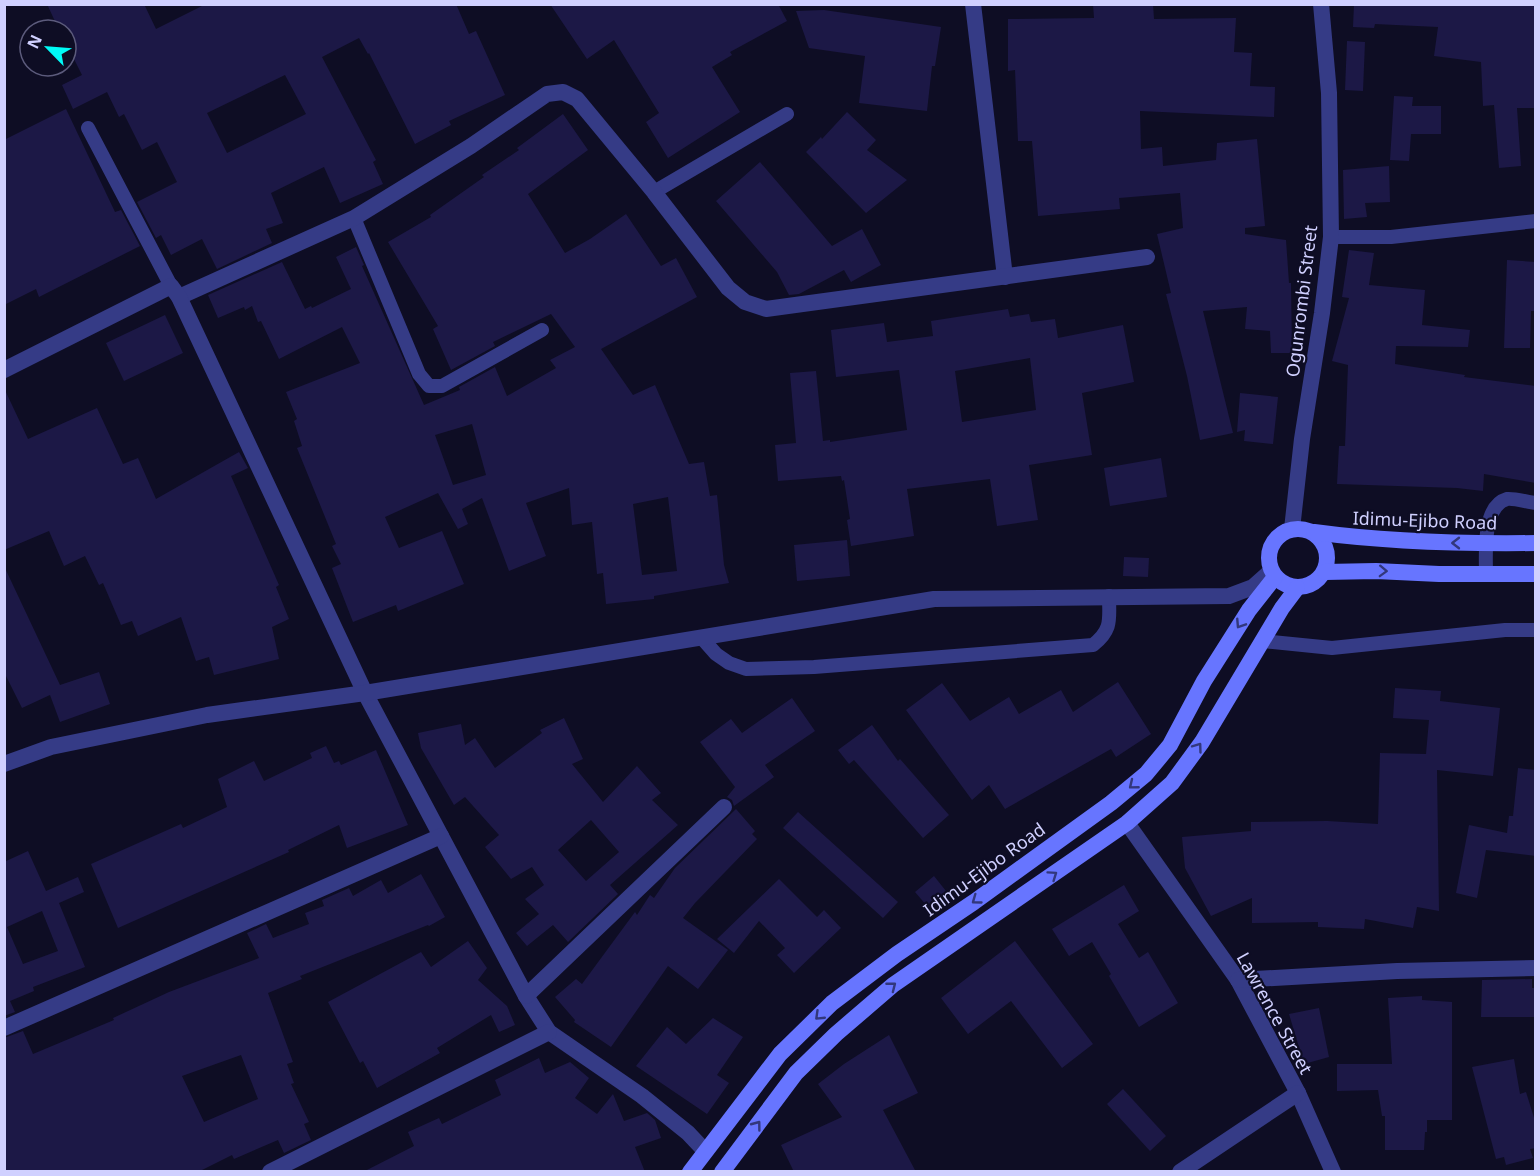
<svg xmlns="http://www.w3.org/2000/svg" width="1540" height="1176" font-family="'Noto Sans',sans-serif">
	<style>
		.building { fill: #1c1846; fill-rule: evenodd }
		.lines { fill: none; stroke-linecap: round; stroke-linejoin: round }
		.service { stroke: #353b86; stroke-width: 14 }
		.minor { stroke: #353b86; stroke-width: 16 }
		.tertiary { stroke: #353b86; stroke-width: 16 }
		.secondary { stroke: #6775ff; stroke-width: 16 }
		.oneway { stroke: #32377c }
		.labels { text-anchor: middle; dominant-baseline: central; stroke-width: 4.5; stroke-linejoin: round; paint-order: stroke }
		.street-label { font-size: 18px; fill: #d0d0ff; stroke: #0e0d24 }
	</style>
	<rect width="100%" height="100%" fill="#0e0d24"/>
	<g class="building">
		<path d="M 47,4 L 144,4 L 156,29 L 206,4 L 456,4 L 469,34 L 476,31 L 505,95 L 449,121 L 451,125 L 415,144 L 369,53 L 368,54 L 359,38 L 322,57 L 376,160 L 373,162 L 383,184 L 340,203 L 324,167 L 271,193 L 283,223 L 266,229 L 272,243 L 217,269 L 202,239 L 171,255 L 161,235 L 156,238 L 137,202 L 177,182 L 157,142 L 142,150 L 124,114 L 119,117 L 107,92 L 73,109 L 62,85 L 82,75 L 66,43 L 66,30 L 59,30 ZM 285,75 L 306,114 L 227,153 L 207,113 Z"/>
		<polygon points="550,4 778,4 787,21 730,52 732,55 712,67 740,112 668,158 646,122 659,113 614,40 587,59"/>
		<polygon points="1093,4 1153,4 1154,19 1236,18 1234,52 1252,53 1250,86 1275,87 1274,117 1140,111 1141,149 1162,147 1163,166 1216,160 1217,143 1257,139 1265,226 1245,228 1245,234 1286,240 1289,283 1291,283 1292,353 1271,353 1270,331 1245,329 1247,307 1203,311 1233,433 1200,440 1187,376 1166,294 1171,293 1157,234 1183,228 1180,193 1119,198 1120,209 1038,216 1032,141 1018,141 1015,70 1008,71 1008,19 1094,18"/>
		<polygon points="1354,4 1536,4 1536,108 1517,108 1521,166 1499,168 1494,105 1483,106 1481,62 1434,56 1438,27 1375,24 1374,28 1353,27"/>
		<polygon points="824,10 941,27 935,66 932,66 927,111 859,103 865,56 809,48 796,11"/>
		<polygon points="1347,41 1365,42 1363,91 1345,90"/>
		<polygon points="1394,96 1413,97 1412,106 1441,106 1441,134 1411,134 1409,161 1390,160"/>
		<polygon points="66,109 115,212 121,210 140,246 39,297 36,289 4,305 4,140"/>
		<polygon points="847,112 876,140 867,150 907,180 866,213 806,152 821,137 822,139"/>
		<path d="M 563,114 L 588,150 L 528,194 L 565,253 L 590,239 L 626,214 L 661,266 L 676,258 L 697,297 L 601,349 L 633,395 L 655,385 L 689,464 L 704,462 L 710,496 L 717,495 L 724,565 L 729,583 L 654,596 L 654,599 L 606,604 L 603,573 L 597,574 L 592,522 L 572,525 L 569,488 L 526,503 L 546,556 L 509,571 L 482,498 L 462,509 L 468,524 L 458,529 L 438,493 L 385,517 L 399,548 L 442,531 L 464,584 L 398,611 L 396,605 L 353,622 L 332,568 L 341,564 L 332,546 L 336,544 L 297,448 L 302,446 L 294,421 L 297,419 L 286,392 L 360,363 L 342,327 L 279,359 L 261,321 L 258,322 L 252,306 L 245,310 L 244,307 L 218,318 L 208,295 L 282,262 L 305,309 L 311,306 L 312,308 L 351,289 L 336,257 L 356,247 L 364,265 L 362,266 L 424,405 L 460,390 L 459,387 L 495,367 L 507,396 L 556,368 L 550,360 L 575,347 L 551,314 L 493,342 L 495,346 L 451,370 L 433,329 L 438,326 L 388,242 L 431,217 L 430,215 L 484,177 L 482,175 L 519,150 L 517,148 ZM 472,424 L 486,475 L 453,485 L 435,435 ZM 668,497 L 677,571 L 642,575 L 633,504 Z"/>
		<polygon points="760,162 832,246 862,229 881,265 851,282 844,270 799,294 789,295 777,272 716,201"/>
		<polygon points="1389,166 1390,202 1365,203 1367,217 1344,219 1343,170"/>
		<polygon points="1349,250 1374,253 1369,285 1425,290 1422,325 1470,330 1468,347 1396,346 1395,364 1465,375 1464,377 1536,386 1536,483 1484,474 1483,491 1457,488 1337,484 1339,446 1345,446 1348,365 1332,361 1349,298 1342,297"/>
		<polygon points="1507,260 1536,262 1536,311 1531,311 1530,348 1504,348"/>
		<path d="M 1008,309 L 1010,317 L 1029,314 L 1031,322 L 1055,319 L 1058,338 L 1123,325 L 1134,382 L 1082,393 L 1092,455 L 1029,465 L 1038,520 L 997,526 L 990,479 L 907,489 L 914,536 L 851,546 L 847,520 L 850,519 L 844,480 L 842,481 L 841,476 L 778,481 L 775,445 L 796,443 L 790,373 L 816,371 L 823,441 L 830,440 L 830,442 L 907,430 L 899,370 L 836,377 L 831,330 L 884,323 L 887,342 L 933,336 L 931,321 ZM 1030,358 L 1036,410 L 962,422 L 955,371 Z"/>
		<polygon points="165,315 183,353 124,381 106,343"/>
		<polygon points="4,388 28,439 97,408 123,464 138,458 156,499 239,452 248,468 231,476 279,585 276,587 289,619 272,627 279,659 214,675 209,657 196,661 181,617 138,636 132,621 121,625 103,583 99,585 85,556 64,566 49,531 4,550"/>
		<polygon points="1240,393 1278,397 1273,444 1244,441 1245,430 1237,432"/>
		<polygon points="1161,458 1167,497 1110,506 1104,468"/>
		<polygon points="847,540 850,576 797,581 794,545"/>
		<polygon points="1124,557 1149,558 1148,577 1123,576"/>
		<polygon points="4,566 60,685 99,672 110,704 60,722 50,695 22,708 4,672"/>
		<polygon points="1118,682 1151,734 1116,757 1111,749 1005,809 989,785 972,800 906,710 942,683 970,721 1009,697 1019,714 1061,690 1073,712"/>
		<polygon points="1395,688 1441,691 1440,701 1500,708 1493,776 1437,770 1439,911 1417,907 1413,928 1365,919 1364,929 1318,927 1318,922 1252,923 1252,898 1211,916 1185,868 1182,837 1251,831 1251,822 1327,821 1378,824 1380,753 1426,754 1429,720 1393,718"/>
		<polygon points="792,698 815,731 765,765 774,777 734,806 732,800 727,797 735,787 700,742 731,719 742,733"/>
		<path d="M 564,718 L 583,759 L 572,764 L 603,802 L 637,766 L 661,793 L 652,800 L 678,825 L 610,885 L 618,894 L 568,942 L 553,925 L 527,946 L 516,933 L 539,914 L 525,899 L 544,885 L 532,867 L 511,879 L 485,847 L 499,835 L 465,797 L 454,805 L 421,748 L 418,733 L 461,724 L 465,745 L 475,738 L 495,768 L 542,733 L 540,730 ZM 591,820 L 619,852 L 586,881 L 558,850 Z"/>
		<polygon points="872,725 898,761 900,759 949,815 923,838 854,760 849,764 838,750"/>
		<polygon points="326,746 334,763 339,761 341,765 376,750 408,825 347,848 339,825 288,850 289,852 118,928 91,864 181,824 183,828 227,807 218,779 254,761 264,781 312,758 310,753"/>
		<polygon points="1518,768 1536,770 1536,856 1486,850 1477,898 1456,893 1469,825 1507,833 1509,816 1513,816"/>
		<polygon points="736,809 755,831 752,834 757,839 695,903 683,918 728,950 698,989 668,966 611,1047 574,1022 575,1020 555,997 576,979 582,984 635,912 637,915 650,895 654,898 675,868"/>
		<polygon points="798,812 898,902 883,918 783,828"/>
		<path d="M 28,851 L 46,891 L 78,877 L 84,892 L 59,903 L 85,967 L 33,987 L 34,991 L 10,1001 L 15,1012 L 4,1016 L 4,862 ZM 42,911 L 58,951 L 23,964 L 7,927 Z"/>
		<path d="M 421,874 L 445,917 L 429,926 L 428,925 L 300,976 L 302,979 L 268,993 L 293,1062 L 287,1064 L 294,1083 L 291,1084 L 309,1122 L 304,1124 L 311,1140 L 284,1153 L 278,1140 L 234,1159 L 232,1155 L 198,1172 L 4,1172 L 4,1038 L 23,1031 L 33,1054 L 114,1020 L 113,1018 L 169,992 L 259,958 L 247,933 L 266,924 L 273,938 L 309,924 L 305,913 L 324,906 L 322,900 L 349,888 L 353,896 L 381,880 L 388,893 ZM 241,1055 L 258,1099 L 204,1122 L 182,1076 Z"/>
		<polygon points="934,876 946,891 927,906 915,892"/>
		<polygon points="779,879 817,917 824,910 841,928 794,973 777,955 785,948 759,921 734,953 717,939"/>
		<polygon points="1124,885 1139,911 1118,924 1139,958 1148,952 1178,1003 1139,1027 1109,976 1111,974 1092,942 1069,956 1052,929"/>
		<polygon points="468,941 487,968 478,980 507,1006 515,1025 499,1032 491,1015 437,1048 440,1053 377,1088 363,1061 360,1063 328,1002 421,952 431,967"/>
		<polygon points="1015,941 1093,1044 1062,1068 1011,1001 968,1034 941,998"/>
		<polygon points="1532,979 1532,988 1536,988 1536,1017 1481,1017 1482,980"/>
		<polygon points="1422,996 1422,1000 1452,1002 1452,1120 1427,1120 1427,1132 1425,1132 1424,1150 1385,1150 1385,1116 1382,1116 1378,1090 1337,1091 1337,1064 1392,1064 1388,998"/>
		<polygon points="1319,1008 1329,1057 1304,1064 1289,1014"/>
		<polygon points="713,1018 743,1037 717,1075 729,1083 707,1114 636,1066 667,1027 686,1044"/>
		<polygon points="889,1035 918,1093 883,1110 916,1172 794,1172 781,1145 842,1117 818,1084 844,1064"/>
		<polygon points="539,1058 545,1073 570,1062 589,1078 575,1098 597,1114 613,1094 624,1121 647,1113 655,1120 661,1138 635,1147 645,1172 363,1172 414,1146 408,1132 439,1118 442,1124 501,1095 495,1080"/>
		<polygon points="1514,1059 1520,1094 1526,1092 1536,1124 1536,1148 1530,1149 1533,1158 1506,1165 1504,1157 1496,1159 1472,1067"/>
		<polygon points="1123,1089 1166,1136 1150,1151 1107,1104"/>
	</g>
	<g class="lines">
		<g class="service">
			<polyline points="88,128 171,286"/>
			<polyline points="654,192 787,114"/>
			<polyline points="354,218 419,374 429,386 442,386 542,330"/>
			<polyline points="1331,237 1391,237 1536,221"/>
			<path d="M 1486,574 C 1486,554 1482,506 1507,499 C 1514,498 1527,502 1536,503"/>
			<path d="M 701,637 L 716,654 L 729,663 L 746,669 L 814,667 L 1093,645 C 1113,629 1109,619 1109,596"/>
			<polyline points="1262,641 1332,648 1505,630 1536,630"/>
		</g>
		<g class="minor">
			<polyline points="973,4 1005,277"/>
			<polyline points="179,297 354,218 471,146 547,94 563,92 577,99 654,192 728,288 745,302 766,309 1147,257"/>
			<polyline points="4,370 171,286 179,297 365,693 526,996 549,1032 642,1096 688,1133 705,1151"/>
			<polyline points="4,764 51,747 207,715 365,693 934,599 1229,596 1253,587 1271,571"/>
			<polyline points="1127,823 1238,980 1298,1093 1333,1172"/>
			<polyline points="1238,980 1397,971 1536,968"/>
			<polyline points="526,996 724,807"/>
			<polyline points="4,1028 441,836"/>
			<polyline points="270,1172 549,1032"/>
			<polyline points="1180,1172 1298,1093"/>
		</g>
		<polyline class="tertiary" points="1292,529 1302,439 1322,313 1331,237 1329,93 1321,4"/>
		<g class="secondary">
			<circle cx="1298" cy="558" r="29"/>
			<path d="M 1314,532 C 1388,542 1461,544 1536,543"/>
			<polyline points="1325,572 1376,571 1439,574 1536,574"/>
			<polyline points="690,1172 780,1054 832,1003 897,954 974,902 1111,803 1146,774 1170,745 1204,681 1249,610 1275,577"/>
			<polyline points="722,1172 796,1073 836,1034 893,985 1127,823 1172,783 1202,742 1282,608 1297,588"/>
		</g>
	</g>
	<defs><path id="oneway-chevron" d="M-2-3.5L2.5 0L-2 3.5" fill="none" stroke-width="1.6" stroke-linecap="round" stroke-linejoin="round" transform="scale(1.5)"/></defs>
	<g class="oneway">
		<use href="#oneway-chevron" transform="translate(1456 543) rotate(180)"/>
		<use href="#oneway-chevron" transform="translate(1383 571) rotate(2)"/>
		<use href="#oneway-chevron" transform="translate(1240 624) rotate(123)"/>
		<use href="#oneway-chevron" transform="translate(1198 747) rotate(-54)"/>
		<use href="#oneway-chevron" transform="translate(1133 785) rotate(141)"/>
		<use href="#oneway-chevron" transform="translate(1053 875) rotate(-35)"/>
		<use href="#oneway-chevron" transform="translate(976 900) rotate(144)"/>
		<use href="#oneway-chevron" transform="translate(892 986) rotate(-38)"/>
		<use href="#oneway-chevron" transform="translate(819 1016) rotate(136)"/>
		<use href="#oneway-chevron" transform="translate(757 1125) rotate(-53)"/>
	</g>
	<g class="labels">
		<g class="street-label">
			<text transform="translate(1301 301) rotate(-83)">Ogunrombi Street</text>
			<text transform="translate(1425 520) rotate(2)">Idimu-Ejibo Road</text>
			<text transform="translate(984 869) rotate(-36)">Idimu-Ejibo Road</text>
			<text transform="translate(1275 1013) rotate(61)">Lawrence Street</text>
		</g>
	</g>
	<rect width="1540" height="1176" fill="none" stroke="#d0d0ff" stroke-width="12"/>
	<g transform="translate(48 48) rotate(295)"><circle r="28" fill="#0e0d24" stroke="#5c5b7c" stroke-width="1.5"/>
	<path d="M0-4.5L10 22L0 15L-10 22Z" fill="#00fbf7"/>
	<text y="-9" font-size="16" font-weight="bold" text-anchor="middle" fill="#d0d0ff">N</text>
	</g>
</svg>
